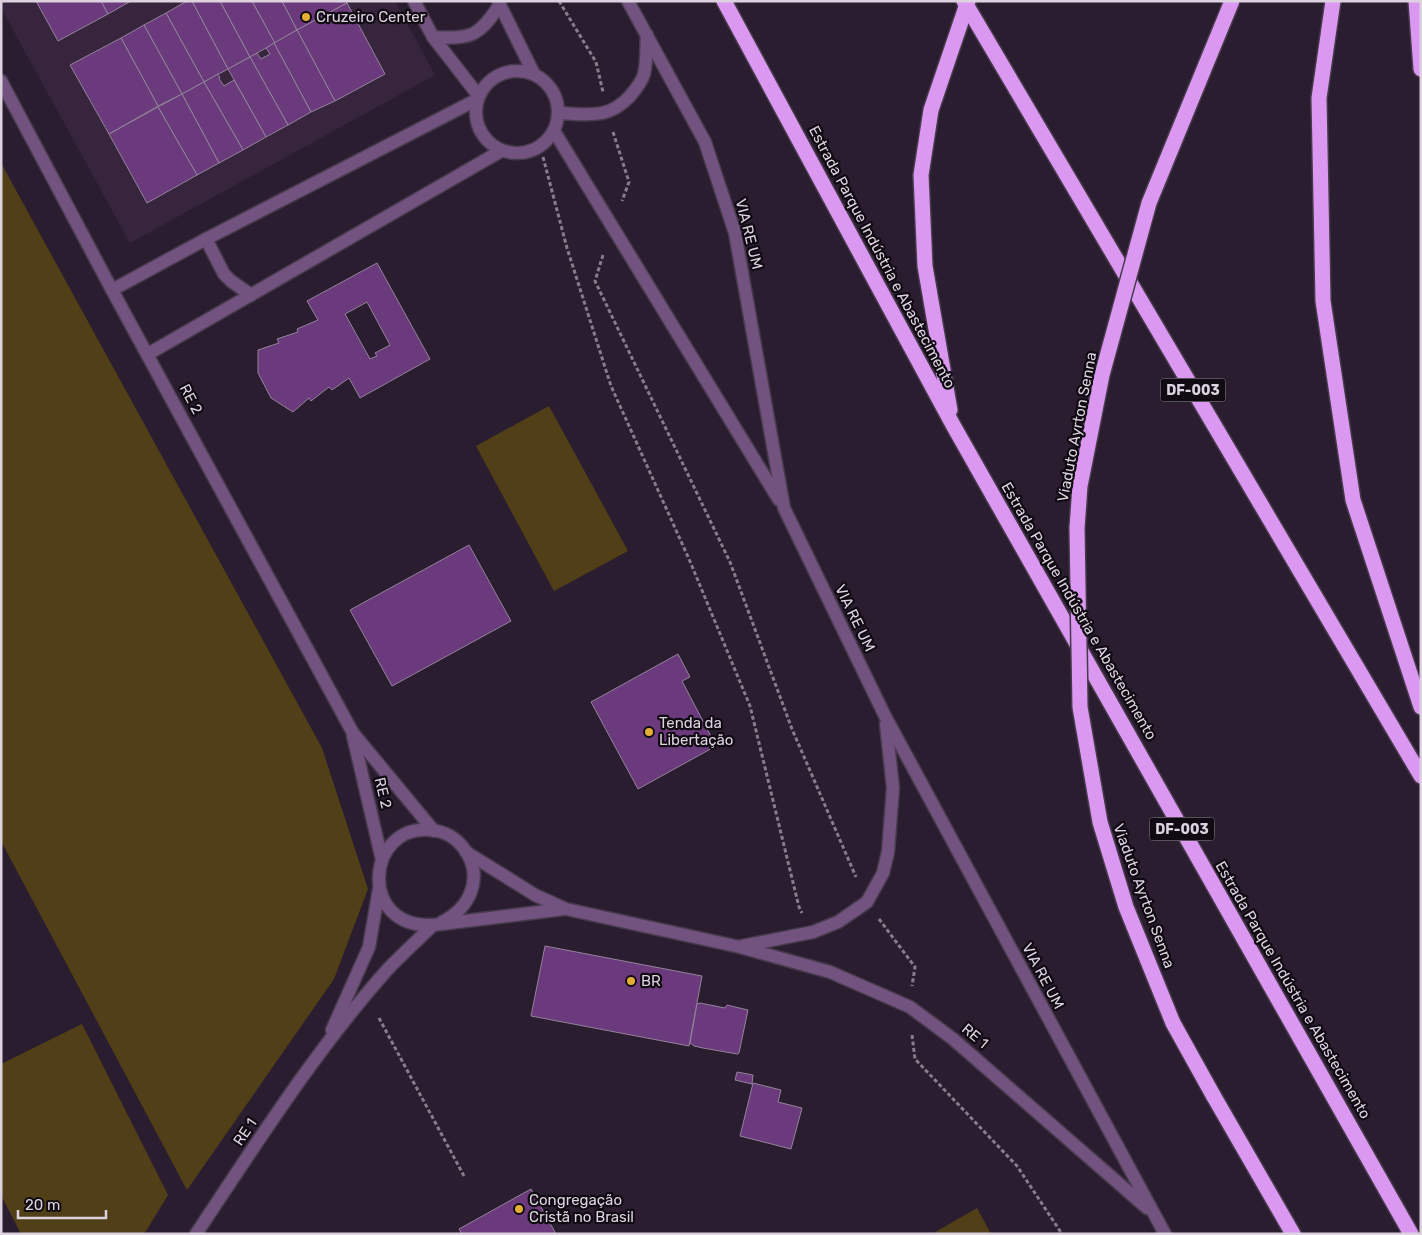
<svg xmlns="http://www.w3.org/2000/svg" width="1422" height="1235" font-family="Rubik,sans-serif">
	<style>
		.built { fill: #37253d }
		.green { fill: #513f17 }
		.building { fill: #6b3a7c; stroke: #93839a; fill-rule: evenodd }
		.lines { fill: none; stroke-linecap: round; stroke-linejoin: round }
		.minor-casing { stroke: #473a4c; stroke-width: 15 }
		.highway-casing { stroke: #473a4c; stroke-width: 18 }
		.path { stroke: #887c8c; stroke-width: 3; stroke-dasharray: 4 2.5; stroke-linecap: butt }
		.minor { stroke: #72527e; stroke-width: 12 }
		.highway { stroke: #da98f1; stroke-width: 15 }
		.highway-bridge-casing { stroke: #473a4c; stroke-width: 18; stroke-linecap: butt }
		.highway-bridge { stroke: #da98f1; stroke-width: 15 }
		.poi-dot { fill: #e2ae34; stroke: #100a12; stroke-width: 2 }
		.labels { text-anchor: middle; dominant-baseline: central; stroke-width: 4.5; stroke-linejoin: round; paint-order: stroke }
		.shield { fill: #100a12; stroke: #a097a2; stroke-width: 1 }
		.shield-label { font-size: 14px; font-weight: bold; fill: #ddd3e0 }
		.poi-label { font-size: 15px; fill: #ddd3e0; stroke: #100a12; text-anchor: start }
		.street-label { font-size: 15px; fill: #ddd3e0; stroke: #100a12 }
	</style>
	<rect width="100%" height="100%" fill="#2b1d30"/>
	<polygon class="built" points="1,1 395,1 435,75 130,243 1,8"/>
	<g class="green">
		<polygon points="1,163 322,748 368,889 334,979 187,1190 1,841"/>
		<polygon points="549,406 628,551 554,591 476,446"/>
		<polygon points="82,1024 168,1195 146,1231 141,1234 21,1234 1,1195 1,1064"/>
		<polygon points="977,1208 991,1234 932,1234"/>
	</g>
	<g class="building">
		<polygon points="36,1 101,1 108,14 58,41"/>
		<polygon points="101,1 131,1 108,14"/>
		<polygon points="187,1 192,1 228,69 204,82 166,13"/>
		<polygon points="192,1 220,1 250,57 228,69"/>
		<polygon points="220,1 252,1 275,43 250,57"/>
		<polygon points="252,1 282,1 297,30 275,43"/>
		<polygon points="282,1 346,1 347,3 297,30"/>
		<polygon points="347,3 385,74 335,101 297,30"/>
		<polygon points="166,13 204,82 182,94 144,25"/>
		<polygon points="144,25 182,94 158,106 121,38"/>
		<polygon points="297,30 335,101 311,112 274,43"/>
		<polygon points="121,38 158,106 109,134 70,65"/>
		<polygon points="274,43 311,112 288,125 250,57 257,53 261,59 270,54 266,48"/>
		<polygon points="250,57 288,125 266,137 228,69"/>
		<polygon points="218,74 220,78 219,79 224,86 234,80 266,137 243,150 204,82"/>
		<polygon points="204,82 243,150 219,163 182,94"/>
		<polygon points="182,94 219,163 197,175 158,107"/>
		<polygon points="158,107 197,175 147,203 109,134"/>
		<path d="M 377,263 L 430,359 L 360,398 L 349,378 L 332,390 L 329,387 L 311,401 L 309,398 L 293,412 L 271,398 L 258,373 L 258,350 L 279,343 L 277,339 L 298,332 L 297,329 L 318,320 L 307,301 ZM 367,302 L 390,345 L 375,353 L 377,356 L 370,359 L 345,314 Z"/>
		<polygon points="469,545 511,621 392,686 350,610"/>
		<polygon points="678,654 690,677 682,681 716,746 638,789 591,702"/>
		<polygon points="545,946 702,976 689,1046 531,1016"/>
		<polygon points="700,1003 725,1008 727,1005 748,1010 739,1053 737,1054 703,1048 694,1046 690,1043 697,1004"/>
		<polygon points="737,1072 753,1075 752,1084 735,1080"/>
		<polygon points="753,1083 781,1090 778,1102 802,1108 791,1149 740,1136"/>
		<polygon points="531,1189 556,1234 462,1234 459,1229"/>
	</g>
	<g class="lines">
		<g class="minor-casing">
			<g id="minor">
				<polyline points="414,1 433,37 478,95"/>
				<polyline points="498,1 534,74"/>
				<polyline points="628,1 705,142 735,233 784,508 885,716 1165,1234"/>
				<path d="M 433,37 C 471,39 479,37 500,4"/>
				<circle cx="517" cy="112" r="41"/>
				<polyline points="1,81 112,290 353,733 434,831"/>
				<path d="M 558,113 C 588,114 608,120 630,96 C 635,90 642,82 644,74 C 647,62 646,48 647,35"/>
				<polyline points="554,131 779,500"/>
				<polyline points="206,239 224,274 231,281 251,295"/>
				<polyline points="112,290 206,239 478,99"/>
				<polyline points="148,354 501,151"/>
				<polyline points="353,736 382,860"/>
				<polyline points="466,852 535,895 566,909 740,947 830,972 910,1007 953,1039 1147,1208"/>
				<path d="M 442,922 C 470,908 484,878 465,850 C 457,838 444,831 430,830 C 366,824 357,929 433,925 L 564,909"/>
				<polyline points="742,946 813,932 838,922 867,902 883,873 888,852 893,788 886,724"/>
				<polyline points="332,1030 369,947 379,889"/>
				<path d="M 196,1234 C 256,1144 315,1051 387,970 C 402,954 418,940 433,925"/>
			</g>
		</g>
		<g class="highway-casing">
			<g id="highway">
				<polyline points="724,1 953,425 1411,1234"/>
				<polyline points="964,1 1421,776"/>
				<polyline points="1333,1 1319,98 1323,301 1353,500 1421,707"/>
				<polyline points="1416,1 1421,69"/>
				<polyline points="950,410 925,266 921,175 931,110 968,1"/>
				<polyline points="1213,1095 1293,1234"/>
			</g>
		</g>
		<g class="path">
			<polyline points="559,1 596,62 603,92"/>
			<polyline points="613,132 629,182 622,201"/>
			<polyline points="543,157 567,248 611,386 689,559 750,706 799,907 802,913"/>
			<polyline points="603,255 595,281 730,562 792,729 856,877"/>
			<polyline points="879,919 915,967 912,986"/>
			<polyline points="379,1018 464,1176"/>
			<polyline points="912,1035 915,1059 1017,1166 1062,1234"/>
		</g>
		<use href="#minor" class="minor"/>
		<use href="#highway" class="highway"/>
		<g class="highway-bridge-casing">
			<polyline id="highway-bridge" points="1213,1095 1173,1023 1126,907 1100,822 1080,707 1077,528 1080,486 1102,375 1149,203 1232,1"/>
		</g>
		<use href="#highway-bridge" class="highway-bridge"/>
	</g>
	<g class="poi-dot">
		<circle cx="306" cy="17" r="5"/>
		<circle cx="649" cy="732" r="5"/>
		<circle cx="631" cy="981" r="5"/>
		<circle cx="519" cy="1209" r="5"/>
	</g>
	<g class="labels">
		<g class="shield">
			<rect x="1160.5" y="378.5" width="65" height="23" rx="4"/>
			<rect x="1149.5" y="817.5" width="65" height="23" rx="4"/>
		</g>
		<g class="shield-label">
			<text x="1193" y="390">DF-003</text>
			<text x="1182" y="829">DF-003</text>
		</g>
		<g class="poi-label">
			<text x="316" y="17">Cruzeiro Center</text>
			<text x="659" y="723">Tenda da<tspan x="659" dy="17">Libertação</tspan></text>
			<text x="641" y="981">BR</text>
			<text x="529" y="1200">Congregação<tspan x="529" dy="17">Cristã no Brasil</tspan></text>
		</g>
		<g class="street-label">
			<text transform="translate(749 234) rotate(76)">VIA RE UM</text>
			<text transform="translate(882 257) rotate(62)">Estrada Parque Indústria e Abastecimento</text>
			<text transform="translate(191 399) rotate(62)">RE 2</text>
			<text transform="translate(1077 427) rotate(-79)">Viaduto Ayrton Senna</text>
			<text transform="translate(1079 611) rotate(60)">Estrada Parque Indústria e Abastecimento</text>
			<text transform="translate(855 618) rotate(64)">VIA RE UM</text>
			<text transform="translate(383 793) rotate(77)">RE 2</text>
			<text transform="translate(1144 896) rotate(70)">Viaduto Ayrton Senna</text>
			<text transform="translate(1043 976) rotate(62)">VIA RE UM</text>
			<text transform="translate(1293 990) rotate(60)">Estrada Parque Indústria e Abastecimento</text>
			<text transform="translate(975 1036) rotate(40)">RE 1</text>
			<text transform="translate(245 1132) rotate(-56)">RE 1</text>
		</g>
	</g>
	<rect width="1422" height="1235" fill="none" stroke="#ddd3e0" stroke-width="5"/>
	<path d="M18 1210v8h88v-8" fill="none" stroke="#ddd3e0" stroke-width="2.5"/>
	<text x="25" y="1210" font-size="15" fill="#ddd3e0" stroke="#100a12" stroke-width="4" paint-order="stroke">20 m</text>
</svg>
